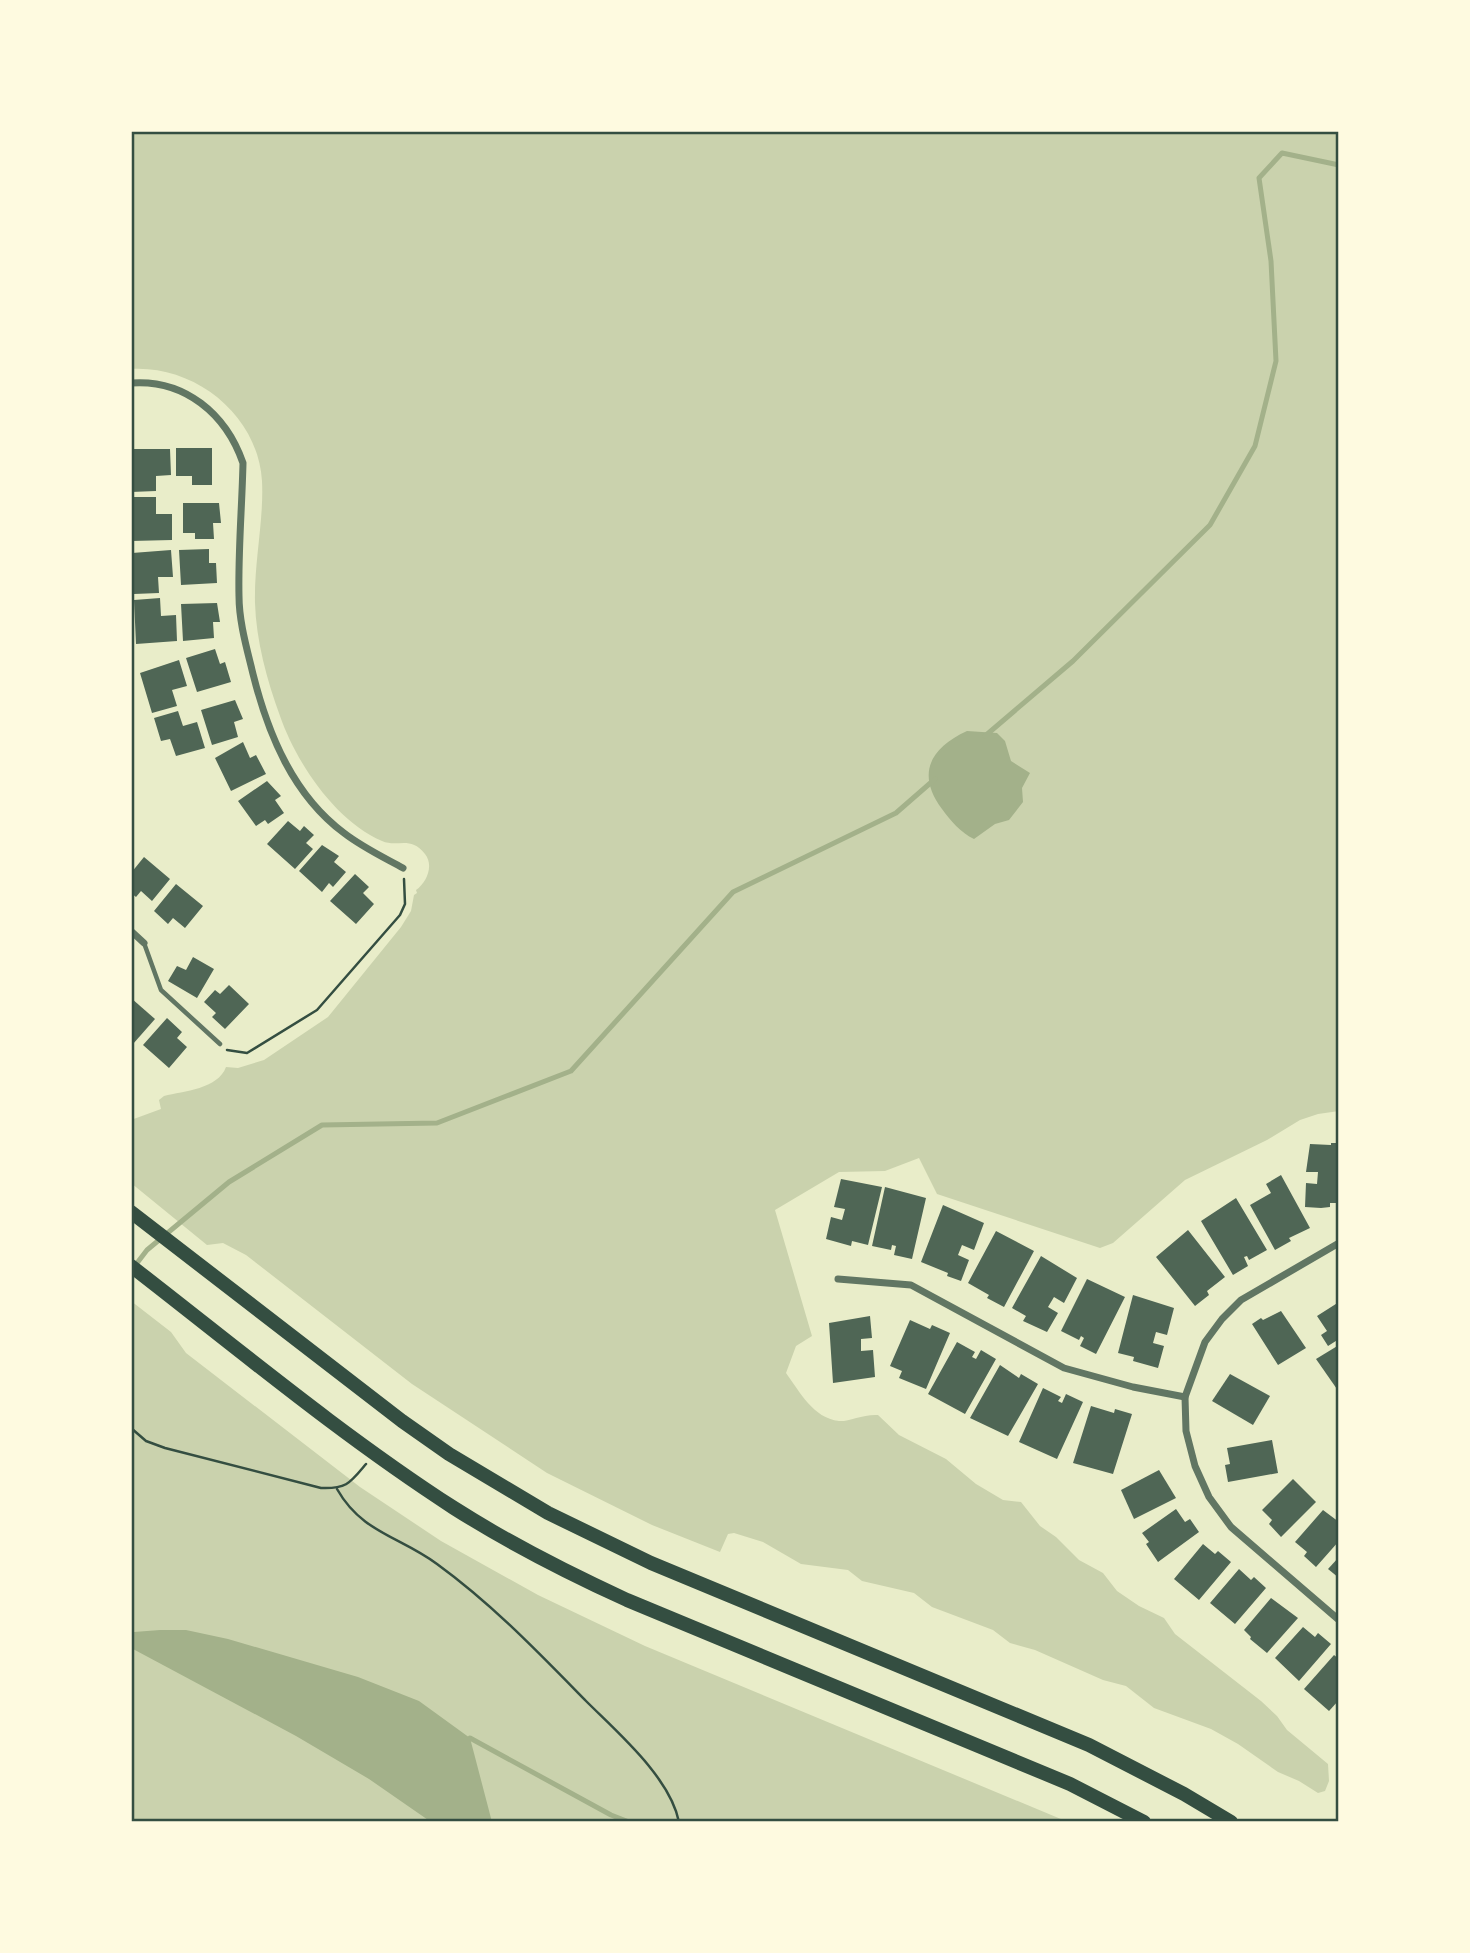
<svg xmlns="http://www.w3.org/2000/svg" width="1470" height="1953" font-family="'Titillium Web',sans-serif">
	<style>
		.green { fill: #cad2ad }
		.water { fill: #a3b18a }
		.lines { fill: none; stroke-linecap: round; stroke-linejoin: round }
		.stream { stroke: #a3b18a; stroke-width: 5 }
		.building { fill: #4f6655 }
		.path { stroke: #344e41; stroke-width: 2.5 }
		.service { stroke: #617663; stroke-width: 4.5 }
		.minor { stroke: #617663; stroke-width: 7 }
		.secondary { stroke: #344e41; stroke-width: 14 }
		.neatline { fill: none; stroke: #344e41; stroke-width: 2.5 }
	</style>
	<rect width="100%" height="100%" fill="#e9edc9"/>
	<g class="green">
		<path d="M 131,131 L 1339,131 L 1339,1111 L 1318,1114 L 1300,1120 L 1267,1140 L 1185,1180 L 1113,1243 L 1100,1248 L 937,1194 L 919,1158 L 885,1171 L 839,1172 L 775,1210 L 812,1336 L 796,1346 L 786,1373 C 800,1392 813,1418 839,1421 C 848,1422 863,1414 878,1415 L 899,1435 L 946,1459 L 976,1484 L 1003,1500 L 1021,1502 L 1040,1526 L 1056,1537 L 1079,1560 L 1103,1573 L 1117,1591 L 1139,1606 L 1164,1618 L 1175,1634 L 1261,1701 L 1277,1716 L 1287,1730 L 1328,1764 L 1329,1781 L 1325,1791 L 1318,1793 L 1299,1781 L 1278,1772 L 1238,1744 L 1211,1729 L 1154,1708 L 1126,1686 L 1103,1680 L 1035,1650 L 1010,1643 L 993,1630 L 932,1607 L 914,1593 L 862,1581 L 848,1570 L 801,1564 L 763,1542 L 734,1533 L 728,1534 L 720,1552 L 652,1525 L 547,1473 L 412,1384 L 246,1255 L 223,1243 L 207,1245 L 131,1183 L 131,1120 L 161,1109 L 159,1100 L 164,1096 C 184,1091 218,1089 226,1067 L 238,1068 L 264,1060 L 328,1017 L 401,927 L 411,911 L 414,895 L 417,893 L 416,890 C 427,882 434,865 425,854 C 410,835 398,848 382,841 C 335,821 296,762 280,716 C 267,681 256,640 255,603 C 254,562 264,520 262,481 C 258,415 195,365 131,369 Z"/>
		<polygon points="131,1301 171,1332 186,1353 360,1487 441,1541 538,1595 645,1646 1068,1822 131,1822"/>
	</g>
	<g class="water">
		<path d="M 967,731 L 997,733 L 1005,741 L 1011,761 L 1030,773 L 1022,788 L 1023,802 L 1009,820 L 995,824 L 974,839 C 961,833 950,820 942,809 C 916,774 930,748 967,731 Z"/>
		<polygon points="160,1630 186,1630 228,1639 358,1677 419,1701 470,1738 492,1822 431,1822 369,1779 296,1736 133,1649 131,1646 134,1632"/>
	</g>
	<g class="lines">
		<g class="stream">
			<polyline points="985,736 1073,661 1210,525 1255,446 1276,361 1271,261 1259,178 1282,153 1339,165"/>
			<polyline points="134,1267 147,1250 229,1182 322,1125 437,1123 571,1071 733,892 896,813 935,779"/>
			<polyline points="470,1738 611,1815 629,1822"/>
		</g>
	</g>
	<g class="building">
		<polygon points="176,448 212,448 212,485 192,485 192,476 176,476"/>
		<polygon points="131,449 170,449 171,475 156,476 156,491 131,492"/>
		<polygon points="131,497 156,497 156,514 172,514 172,540 131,541"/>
		<polygon points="183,503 219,503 221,523 213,523 214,539 195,539 195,533 183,533"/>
		<polygon points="209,549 209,563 216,563 217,583 181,585 179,550"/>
		<polygon points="171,550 173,577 158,577 159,593 134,594 132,553"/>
		<polygon points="160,598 161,616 176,615 177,641 136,644 134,600"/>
		<polygon points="217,603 220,622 213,622 214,638 183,641 181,604"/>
		<polygon points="215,649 220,664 225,662 231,682 197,692 186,658"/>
		<polygon points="179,660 187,686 172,690 177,706 152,713 140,673"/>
		<polygon points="235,700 243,719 234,722 238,737 212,745 201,710"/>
		<polygon points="178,711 183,726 197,722 205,748 176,756 170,739 161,741 154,718"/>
		<polygon points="243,742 250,758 256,755 266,774 231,791 215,758"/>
		<polygon points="267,781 281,796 275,800 284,813 268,824 265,820 256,826 238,801"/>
		<polygon points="288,821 300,831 304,826 314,835 306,843 313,849 295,869 267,844"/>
		<polygon points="322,845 339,856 334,862 346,872 333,887 329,883 322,892 299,871"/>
		<polygon points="144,857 170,879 152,901 141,891 136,897 131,893 131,873"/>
		<polygon points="355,874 369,887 363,893 374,904 356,924 330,901"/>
		<polygon points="176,884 203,906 185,928 173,918 168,924 154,911"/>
		<polygon points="193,957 214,969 197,998 168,981 177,966 186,970"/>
		<polygon points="229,985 249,1004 225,1029 212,1017 216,1013 204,1002 215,990 220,994"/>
		<polygon points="131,998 155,1019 133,1044 131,1042"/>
		<polygon points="167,1018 182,1032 177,1038 187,1047 169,1068 143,1045"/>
		<polygon points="1331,1143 1339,1143 1339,1203 1330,1203 1330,1207 1321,1208 1305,1207 1306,1183 1317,1184 1318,1172 1306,1172 1310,1144 1331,1145"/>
		<polygon points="1281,1175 1310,1228 1289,1238 1291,1241 1275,1250 1250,1205 1271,1193 1266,1184"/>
		<polygon points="841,1179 882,1187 868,1245 852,1241 851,1246 826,1239 831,1217 842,1220 845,1209 834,1207"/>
		<polygon points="885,1187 926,1198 912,1259 894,1255 896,1246 892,1245 891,1250 872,1246"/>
		<polygon points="1236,1198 1267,1250 1249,1260 1247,1256 1244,1257 1248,1266 1233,1275 1201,1221"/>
		<polygon points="943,1205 984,1223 974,1250 962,1245 958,1255 969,1260 961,1281 947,1276 948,1273 921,1262"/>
		<polygon points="1188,1230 1225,1277 1207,1291 1209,1295 1195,1306 1156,1257"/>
		<polygon points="996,1231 1034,1251 1004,1307 987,1298 989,1295 968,1283"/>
		<polygon points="1041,1256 1077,1278 1064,1303 1054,1297 1048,1307 1058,1313 1047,1332 1023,1321 1026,1316 1012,1308"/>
		<polygon points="1087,1279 1125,1297 1096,1354 1080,1346 1084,1338 1081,1336 1079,1340 1061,1331"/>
		<polygon points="1133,1295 1174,1308 1167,1335 1156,1332 1153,1343 1164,1346 1158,1368 1133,1361 1134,1357 1118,1353"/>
		<polygon points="1339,1302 1339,1339 1328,1346 1321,1335 1327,1331 1317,1316"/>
		<polygon points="1281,1311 1306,1348 1278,1365 1252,1324 1261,1318 1263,1320"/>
		<polygon points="870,1316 872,1338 861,1339 861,1351 873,1350 875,1377 833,1383 829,1323"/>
		<polygon points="910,1320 930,1329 932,1325 950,1333 926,1389 899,1378 902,1371 890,1366"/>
		<polygon points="957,1342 975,1352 972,1357 976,1359 981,1350 996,1359 965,1414 928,1394"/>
		<polygon points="1339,1345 1339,1392 1316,1359"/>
		<polygon points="1000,1365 1019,1378 1021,1374 1038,1384 1008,1436 970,1418"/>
		<polygon points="1230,1374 1270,1396 1253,1425 1212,1401"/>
		<polygon points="1043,1388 1061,1397 1058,1401 1062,1403 1066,1394 1083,1402 1057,1459 1019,1442"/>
		<polygon points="1091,1406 1114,1413 1115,1409 1132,1414 1113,1474 1073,1463"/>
		<polygon points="1272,1440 1278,1473 1228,1482 1225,1465 1230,1464 1227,1448"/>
		<polygon points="1159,1470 1176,1498 1134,1519 1121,1490"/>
		<polygon points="1293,1479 1316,1502 1281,1537 1269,1524 1272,1520 1262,1510"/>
		<polygon points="1176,1509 1185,1522 1190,1519 1199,1532 1158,1562 1146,1544 1149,1542 1142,1533"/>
		<polygon points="1323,1510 1339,1522 1339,1541 1316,1567 1304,1556 1307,1552 1295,1542"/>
		<polygon points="1203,1544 1215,1554 1218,1551 1231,1562 1199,1600 1174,1579"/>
		<polygon points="1339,1557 1339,1578 1328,1569"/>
		<polygon points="1239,1569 1251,1580 1254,1577 1266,1588 1235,1624 1210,1603"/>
		<polygon points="1271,1598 1298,1618 1267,1653 1250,1639 1251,1637 1244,1630"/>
		<polygon points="1303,1627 1315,1637 1318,1633 1331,1644 1299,1681 1275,1658"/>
		<polygon points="1334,1655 1339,1659 1339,1700 1329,1711 1304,1689"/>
	</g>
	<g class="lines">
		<g class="path">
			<polyline points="227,1050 247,1053 317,1010 400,915 405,904 404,879"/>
			<path d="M 131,1428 L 146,1441 L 165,1448 L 321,1488 C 347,1489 350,1483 366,1464"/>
			<path d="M 337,1489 C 362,1533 399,1536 437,1564 C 492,1604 538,1652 586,1701 C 617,1732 670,1777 679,1822"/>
		</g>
		<polyline class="service" points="144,943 161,990 220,1044"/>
		<g class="minor">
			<path d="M 131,383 C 185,379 226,414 243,463 C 242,507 238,552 239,596 C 239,622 247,649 253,674 C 268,734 293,795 344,833 C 362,847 383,857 403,868"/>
			<polyline points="131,931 144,943"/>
			<polyline points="1339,1243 1241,1300 1222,1319 1205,1342 1185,1397 1186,1431 1195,1466 1209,1497 1231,1527 1339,1620"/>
			<polyline points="838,1279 911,1285 1064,1368 1133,1387 1185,1397"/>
		</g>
		<g class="secondary">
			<polyline points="131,1212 402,1421 449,1454 548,1513 651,1563 1089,1745 1184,1794 1231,1822"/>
			<path d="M 131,1266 C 237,1348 341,1435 454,1508 C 509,1543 568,1573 627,1600 L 1070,1784 L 1144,1822"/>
		</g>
	</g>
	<rect width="1470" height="1953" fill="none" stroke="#fefae0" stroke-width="266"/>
	<rect x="133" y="133" width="1204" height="1687" class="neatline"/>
</svg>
